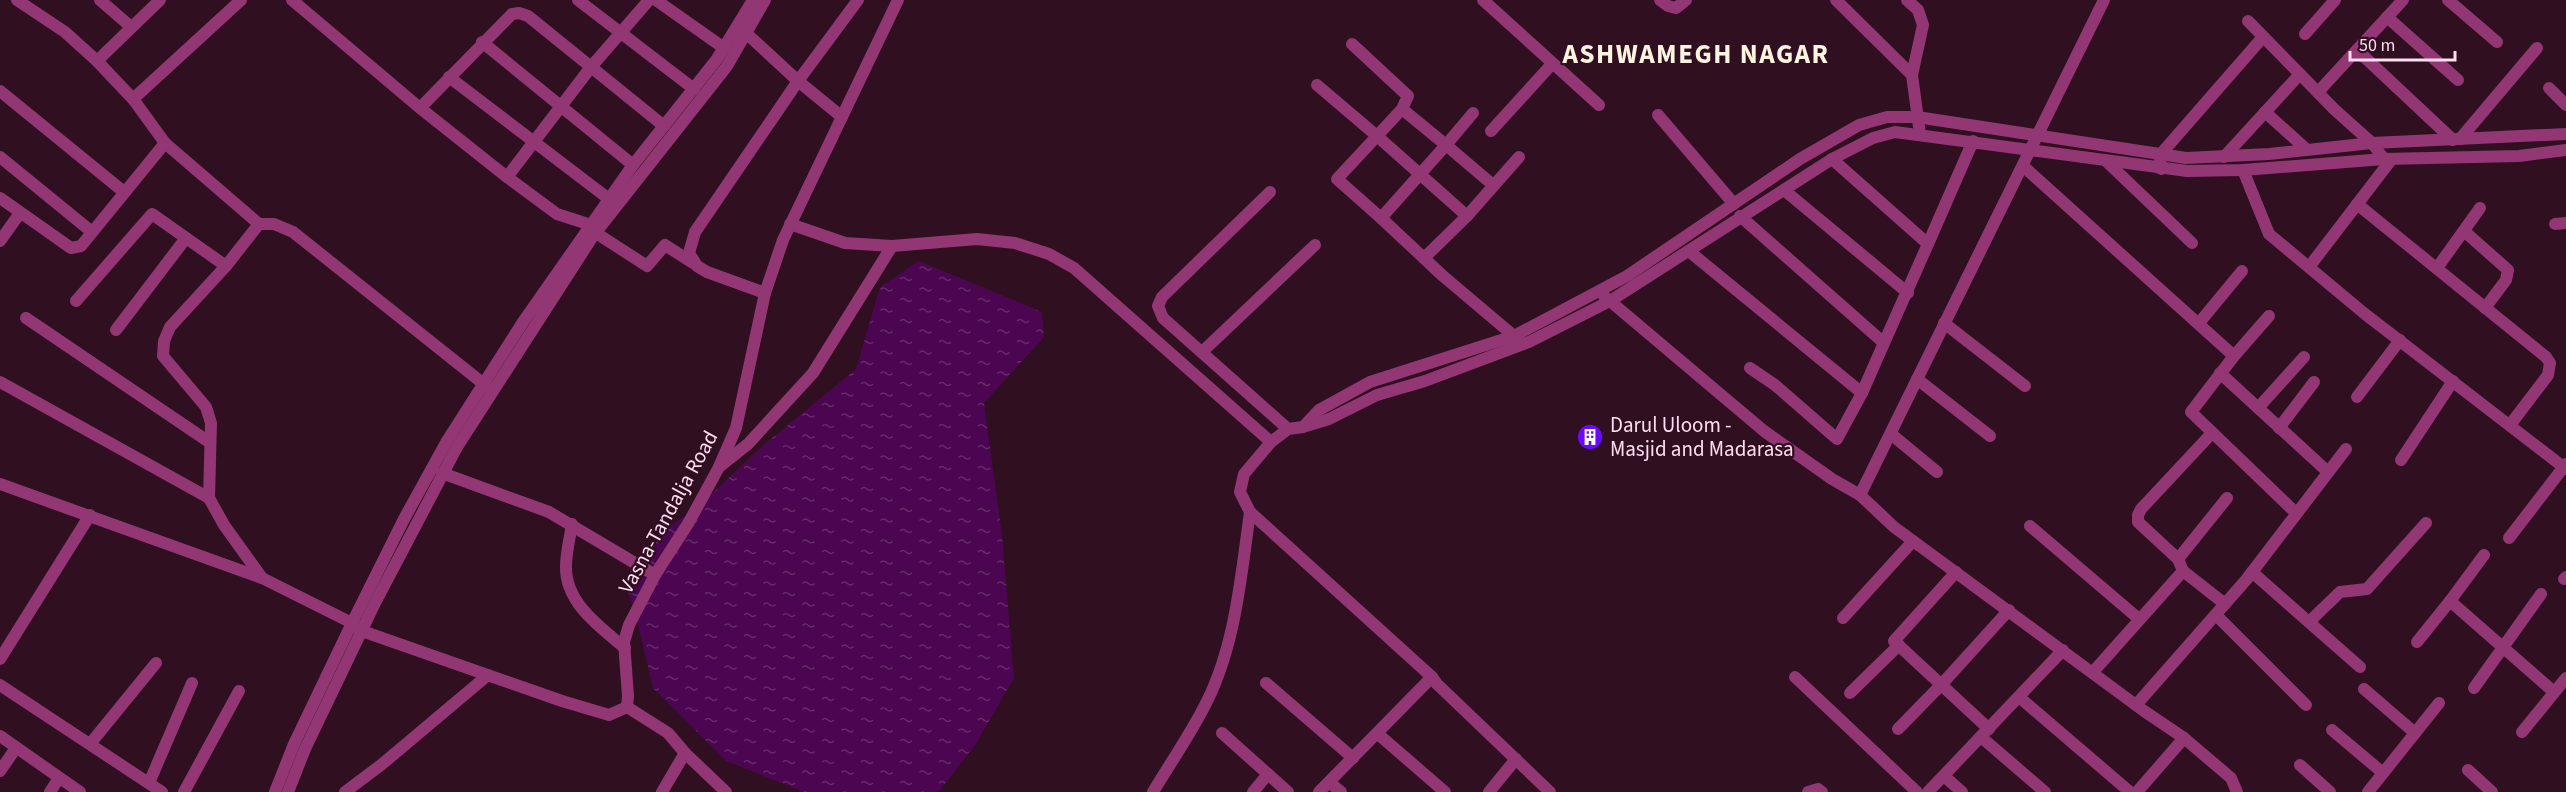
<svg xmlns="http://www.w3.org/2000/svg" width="2566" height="792" font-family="'Source Sans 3',sans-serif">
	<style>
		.water { fill: url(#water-ripples) }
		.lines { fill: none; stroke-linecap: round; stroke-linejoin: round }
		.minor { stroke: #923674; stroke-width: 12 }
		.tertiary { stroke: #923674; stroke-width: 12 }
		.labels { text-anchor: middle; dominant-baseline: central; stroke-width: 4.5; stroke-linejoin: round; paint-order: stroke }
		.poi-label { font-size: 21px; fill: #ffddf1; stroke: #2f0f20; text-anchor: start }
		.street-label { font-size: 21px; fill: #ffddf1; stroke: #2f0f20 }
		.district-label { font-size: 27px; font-weight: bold; letter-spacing: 1.5px; fill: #fff4df; stroke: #2f0f20 }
	</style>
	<defs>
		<pattern id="water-ripples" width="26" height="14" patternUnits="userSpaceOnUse" patternTransform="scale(1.5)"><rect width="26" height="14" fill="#4c0651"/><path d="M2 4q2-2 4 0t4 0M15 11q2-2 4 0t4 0" fill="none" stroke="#672a6a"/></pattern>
	</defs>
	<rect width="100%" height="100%" fill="#2f0f20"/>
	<polygon class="water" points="919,261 1042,312 1044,337 984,403 1002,535 1014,678 975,745 940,790 936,792 804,792 726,761 653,688 638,624 624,580 661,532 696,509 761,447 856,369 880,287"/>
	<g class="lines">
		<g class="minor">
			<polyline points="17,0 65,32 97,61 133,99 165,143 259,224 226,266 170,327 164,341 163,356 206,407 211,423 209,498 224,525 262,578"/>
			<polyline points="100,0 131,27"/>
			<polyline points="292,0 420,108 507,177 557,214 591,225"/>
			<polyline points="578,0 694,89"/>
			<polyline points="656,0 724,48"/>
			<polyline points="1483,0 1599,105"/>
			<polyline points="1660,0 1668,6 1676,8 1686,0"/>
			<polyline points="1836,0 1912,75 1920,134"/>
			<polyline points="1907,0 1918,10 1923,25 1912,75"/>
			<polyline points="2448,0 2497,42"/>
			<polyline points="2387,17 2458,80"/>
			<polyline points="2248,21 2335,110 2372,143 2384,159"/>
			<polyline points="746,33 798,81 842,117"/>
			<polyline points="2305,34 2335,0"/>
			<polyline points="482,42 633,165"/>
			<polyline points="1352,44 1408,96 1402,109 1446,145 1381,218 1443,276 1514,336"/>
			<polyline points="2357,50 2453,140"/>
			<polyline points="97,61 160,0"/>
			<polyline points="449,77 609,199"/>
			<polyline points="1317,85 1377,136 1337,179 1381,218"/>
			<polyline points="2549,88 2566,105"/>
			<polyline points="0,91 124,192"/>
			<polyline points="2318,92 2403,0"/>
			<polyline points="133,99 241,0"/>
			<polyline points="420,108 512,14 519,13 528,16 664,126"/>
			<polyline points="1402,109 1377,136 1467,216"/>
			<polyline points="2265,112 2306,149"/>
			<polyline points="1473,113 1446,145 1493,185"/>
			<polyline points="1658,115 1734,204"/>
			<polyline points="1491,131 1552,64"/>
			<polyline points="2460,139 2537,48"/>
			<polyline points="0,157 92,232"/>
			<polyline points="2224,157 2300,74"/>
			<polyline points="1832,159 1928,244 1973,141"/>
			<polyline points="2106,161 2192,243"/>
			<polyline points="2023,166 2234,356 2191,412 2296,513"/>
			<polyline points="2161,169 2160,155 2263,37"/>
			<polyline points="2243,170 2269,234 2365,314 2566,469"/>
			<polyline points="507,177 591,67 649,0"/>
			<polyline points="1784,190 1908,293"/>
			<polyline points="1270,192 1162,297 1158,306 1163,318 1288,429"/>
			<polyline points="0,198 71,248 81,246 165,143"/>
			<polyline points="2357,204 2546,357 2550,363 2548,375 2510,425"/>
			<polyline points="1740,216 1884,343 1928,244"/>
			<polyline points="259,224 274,224 293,232 490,389"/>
			<polyline points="790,224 845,243 892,246 977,239 1015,243 1049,254 1074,268 1271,442"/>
			<polyline points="2555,224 2566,223"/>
			<polyline points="2464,231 2508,270 2506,280 2485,308"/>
			<polyline points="596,233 647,266 665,245 693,263"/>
			<polyline points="0,241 20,213"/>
			<polyline points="1690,252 1862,393 1884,343"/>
			<polyline points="1424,258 1467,216 1519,157"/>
			<polyline points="2309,267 2391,160"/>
			<polyline points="2437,268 2480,208"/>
			<polyline points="765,293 707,272 697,266 689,253 695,232 798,81 858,0"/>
			<polyline points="76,301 152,214 226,266"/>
			<polyline points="26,318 209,442"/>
			<polyline points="1944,323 2025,386"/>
			<polyline points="2199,323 2242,271"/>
			<polyline points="116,330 186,238"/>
			<polyline points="1202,352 1315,245"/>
			<polyline points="2234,356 2269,316"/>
			<polyline points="1750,368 1775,385 1837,439 1862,393"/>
			<polyline points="2220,373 2328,472"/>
			<polyline points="1917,379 1990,436"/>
			<polyline points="0,382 209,498"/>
			<polyline points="2357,397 2400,340"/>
			<polyline points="2258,408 2304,357"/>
			<polyline points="2279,428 2314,382"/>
			<polyline points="2212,433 2141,509 2138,515 2138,522 2178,559 2183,571 2225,604"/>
			<polyline points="1891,434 1937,472"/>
			<polyline points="2401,460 2453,381"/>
			<polyline points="719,467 748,444 813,373 892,246"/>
			<polyline points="442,473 549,512 655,575"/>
			<polyline points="0,484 262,578 352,623"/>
			<polyline points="1860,495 2104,0"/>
			<path d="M 572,524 C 570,538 566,552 566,566 C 565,603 600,627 625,648"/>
			<polyline points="2030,526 2139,619"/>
			<polyline points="2509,538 2566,464"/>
			<polyline points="2484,555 2450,601 2554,692"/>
			<polyline points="2178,559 2227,498"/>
			<polyline points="1956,572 1894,641 1989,729"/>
			<polyline points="2252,572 2360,667"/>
			<polyline points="2564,579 2566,577"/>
			<polyline points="2216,615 2306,705"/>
			<polyline points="1843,618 1913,541"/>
			<polyline points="2309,622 2340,592 2367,589 2426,523"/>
			<polyline points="2417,642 2450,601"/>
			<polyline points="0,659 90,515"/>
			<polyline points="2093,672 2183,571"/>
			<polyline points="1795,677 1917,792"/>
			<polyline points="1266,683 1353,758"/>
			<polyline points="0,685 162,792"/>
			<polyline points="2474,688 2541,594"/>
			<polyline points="2364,689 2415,733"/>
			<polyline points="1850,693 1899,645"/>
			<polyline points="2019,697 2130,792"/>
			<polyline points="2136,705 2246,580 2346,449"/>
			<polyline points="627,707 668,733 685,753 726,792"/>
			<polyline points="1898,729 1941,685 2009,610"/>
			<polyline points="2332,730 2383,773"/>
			<polyline points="2522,732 2566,678"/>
			<polyline points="1222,733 1288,792"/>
			<polyline points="1378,734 1445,792"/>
			<polyline points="0,736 80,792"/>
			<polyline points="1981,737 2045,792"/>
			<polyline points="90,744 156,663"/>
			<polyline points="2300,765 2330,792"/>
			<polyline points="2468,770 2492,792"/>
			<polyline points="0,771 16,748"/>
			<polyline points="1944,776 1962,792"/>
			<polyline points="149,783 192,683"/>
			<polyline points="1330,783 1341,792"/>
			<polyline points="50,792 59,778"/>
			<polyline points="184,792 239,691"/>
			<polyline points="345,792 381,765 488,675"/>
			<polyline points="662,792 685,753"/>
			<path d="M 1153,792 C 1169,765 1188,738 1203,709 C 1235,651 1241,576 1250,512"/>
			<polyline points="1253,792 1268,774"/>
			<polyline points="1319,792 1432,677"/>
			<polyline points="1489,792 1516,759"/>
			<polyline points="1808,792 1818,789 1822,792"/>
			<polyline points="1928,792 2063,650"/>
			<polyline points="2137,792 2184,738"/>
			<polyline points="2368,792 2439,703"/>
		</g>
		<g class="tertiary">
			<polyline points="1604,296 1764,431 1832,479 1860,495 1894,527 2144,711 2184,738 2231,778 2237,792"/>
			<polyline points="1304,426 1319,410 1370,382 1514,336 1627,276 1800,159 1859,125 1887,117 1917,117 2186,158 2269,154 2372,143 2566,134"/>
			<polyline points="352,623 362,631 562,701 609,715 627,707 628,696 624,642 629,625 655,575 689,522 719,467 736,428 765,293 783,240 898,0"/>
			<polyline points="275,792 294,744 352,623 404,519 447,441 523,322 633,165 717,59 753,0"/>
			<polyline points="288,792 305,749 375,603 457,447 593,236 727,66 765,0"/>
			<polyline points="1550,792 1437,684 1432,677 1250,512 1240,492 1244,474 1271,442 1288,429 1303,427 1329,419 1377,395 1425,381 1529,342 1610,301 1832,159 1873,138 1895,132 2187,171 2243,170 2384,159 2519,156 2566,150"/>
		</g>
	</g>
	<defs>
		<g id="building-disc" transform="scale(1.35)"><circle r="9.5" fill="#6909ff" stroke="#2f0f20"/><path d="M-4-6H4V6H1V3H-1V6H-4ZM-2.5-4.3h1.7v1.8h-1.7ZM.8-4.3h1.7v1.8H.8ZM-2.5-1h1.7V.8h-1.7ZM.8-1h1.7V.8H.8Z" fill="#fff"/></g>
	</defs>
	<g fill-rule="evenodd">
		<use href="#building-disc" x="1590" y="437"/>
	</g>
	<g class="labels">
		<g class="poi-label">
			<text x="1610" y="425">Darul Uloom -<tspan x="1610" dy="24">Masjid and Madarasa</tspan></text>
		</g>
		<g class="street-label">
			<text transform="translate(668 512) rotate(-61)">Vasna-Tandalja Road</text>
		</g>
		<g class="district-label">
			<text x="1696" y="54">ASHWAMEGH NAGAR</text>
		</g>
	</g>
	<path d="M2350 51v9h105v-9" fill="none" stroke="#ffddf1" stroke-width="3"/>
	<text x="2359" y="51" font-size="18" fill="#ffddf1" stroke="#2f0f20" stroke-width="4.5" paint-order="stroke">50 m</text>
</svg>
